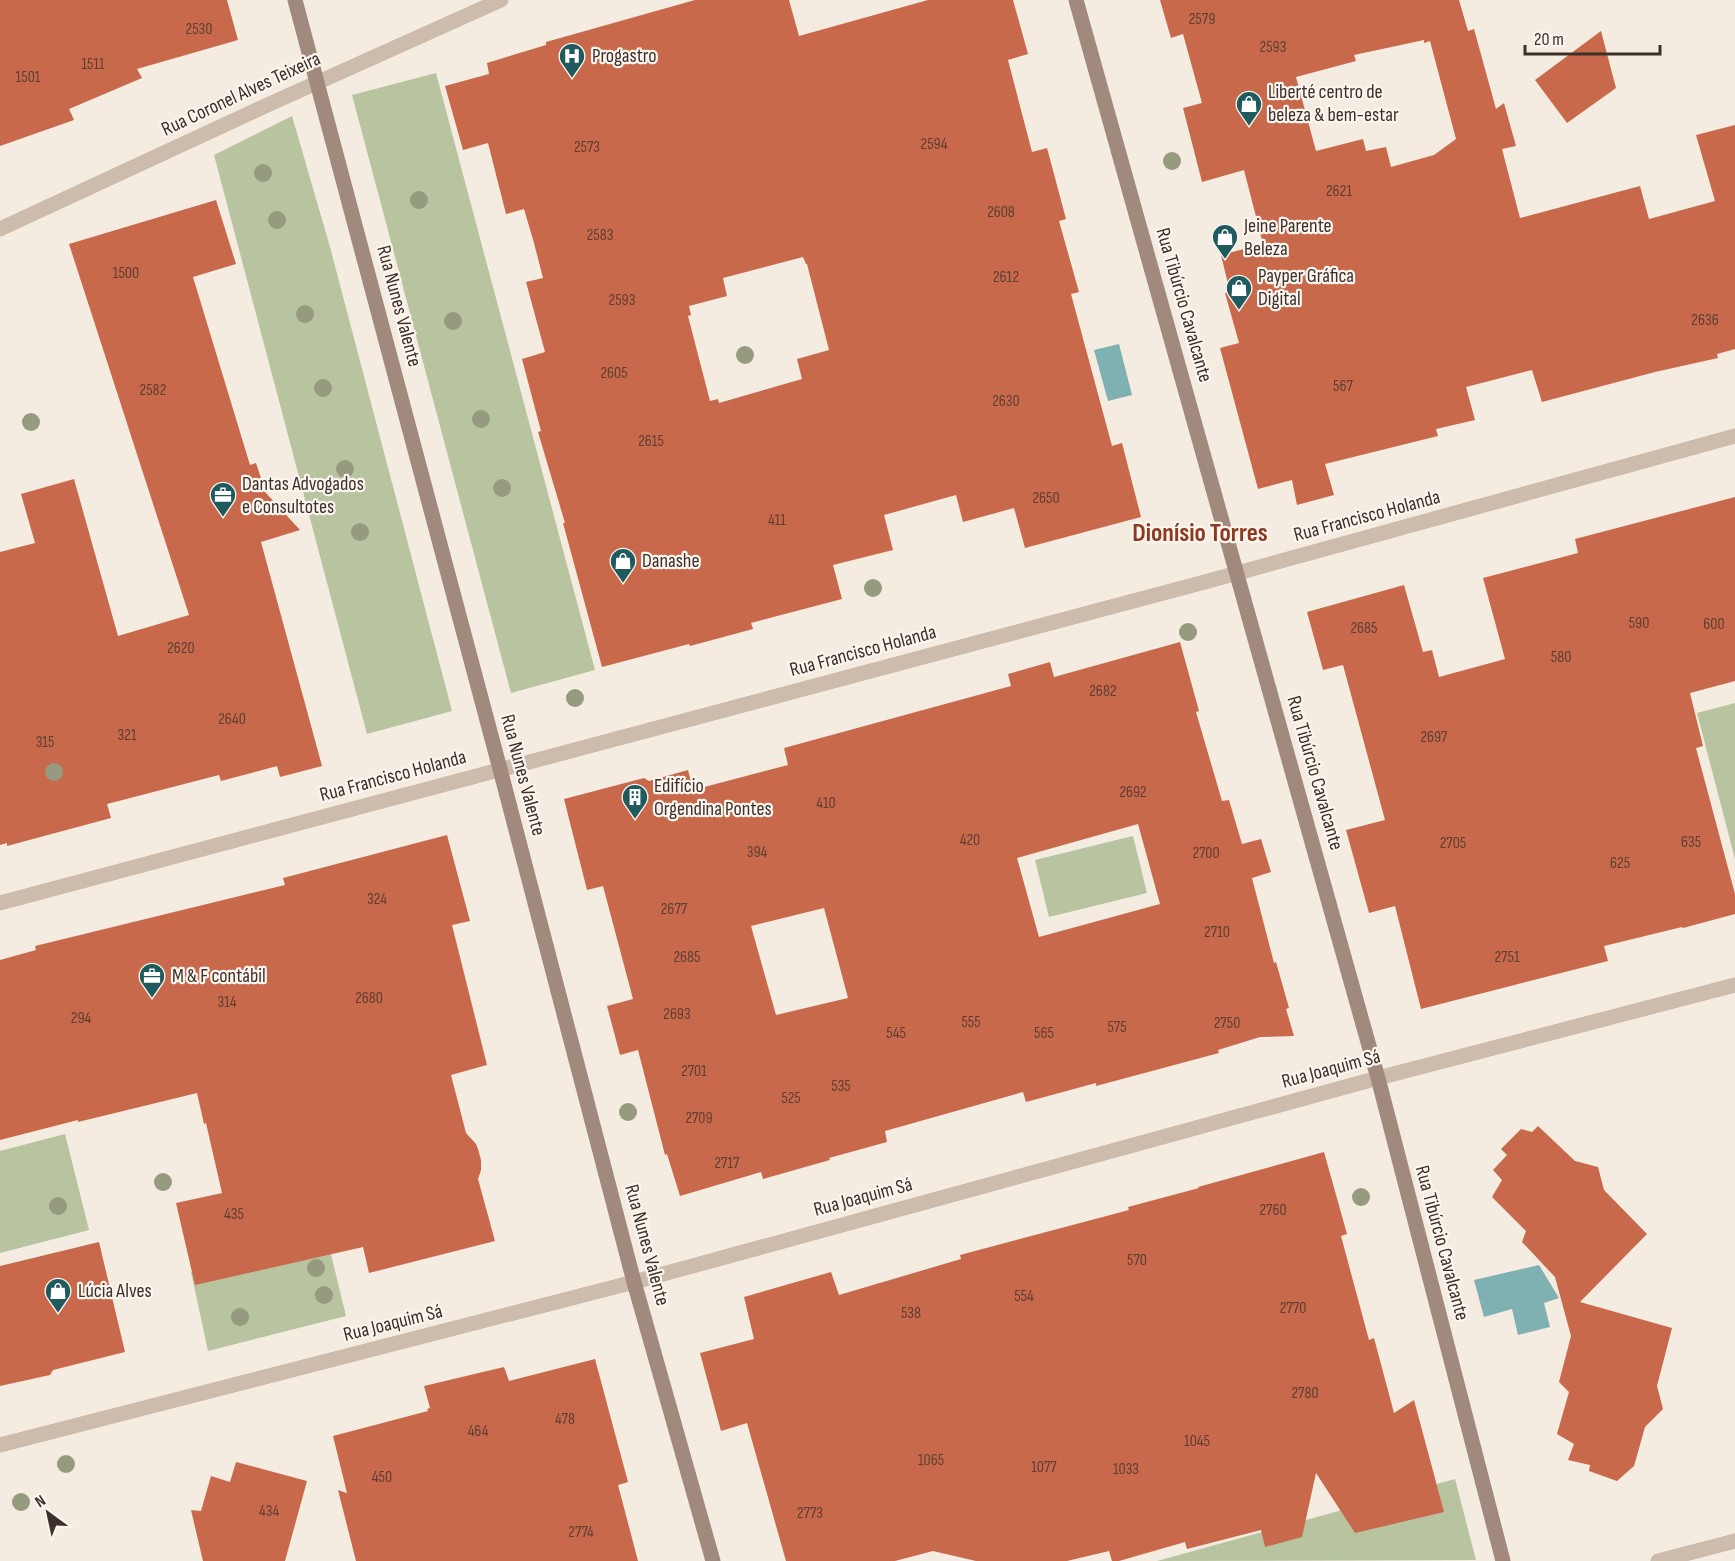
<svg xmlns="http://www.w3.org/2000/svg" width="1735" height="1561" font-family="'Sofia Sans Condensed',sans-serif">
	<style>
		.green { fill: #b8c4a0 }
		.water { fill: #7fb0b2 }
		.building { fill: #c8694b; fill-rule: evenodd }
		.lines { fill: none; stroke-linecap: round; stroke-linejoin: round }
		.street { stroke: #cdbbac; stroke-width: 15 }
		.secondary { stroke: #a18a7d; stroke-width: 15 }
		.tree { fill: #969b7f }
		.labels { text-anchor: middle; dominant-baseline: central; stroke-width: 4.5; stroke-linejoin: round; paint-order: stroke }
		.number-label { font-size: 16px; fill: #5e3e33 }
		.poi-label { font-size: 20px; fill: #3b302b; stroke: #fbf5ee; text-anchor: start }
		.street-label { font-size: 20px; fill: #3b302b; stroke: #fbf5ee }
		.district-label { font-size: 26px; font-weight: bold; fill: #8c3b22; stroke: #fbf5ee }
	</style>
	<rect width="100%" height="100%" fill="#f4ebe1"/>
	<g class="green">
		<polygon points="436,73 595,670 511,693 352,95"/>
		<polygon points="292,116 330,247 452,711 367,734 214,155"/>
		<polygon points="1735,703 1735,859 1697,713"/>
		<polygon points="1133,836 1147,893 1049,917 1035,860"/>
		<polygon points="293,1098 346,1316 208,1351 191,1272 306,1242"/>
		<polygon points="65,1134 89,1230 0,1253 0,1151"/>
		<polygon points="1455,1479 1476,1560 1157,1561"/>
	</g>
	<g class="water">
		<polygon points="1119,344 1132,395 1108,401 1094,350"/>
		<polygon points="1539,1265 1559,1298 1544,1303 1550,1327 1518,1335 1512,1309 1484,1317 1474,1280"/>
	</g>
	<g class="building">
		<polygon points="0,0 227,0 238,40 137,69 142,78 69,109 74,120 0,146"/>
		<path d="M 695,0 L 789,0 L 799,36 L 928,0 L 1013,0 L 1028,54 L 1008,60 L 1032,152 L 1047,148 L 1066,219 L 1059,221 L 1079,292 L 1071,294 L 1112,446 L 1122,443 L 1141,517 L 1025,548 L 1014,508 L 963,522 L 956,495 L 884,515 L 893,550 L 833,565 L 842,599 L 751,623 L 753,629 L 690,646 L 689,644 L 602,667 L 563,523 L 565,523 L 538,432 L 541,431 L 522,359 L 545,352 L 526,282 L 543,278 L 534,243 L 524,209 L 506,214 L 488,143 L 463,150 L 445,86 L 489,74 L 487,63 L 546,45 L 546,42 ZM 803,257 L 806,264 L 807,264 L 829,350 L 797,359 L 802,379 L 719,403 L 718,399 L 710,401 L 688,316 L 691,315 L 689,306 L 727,296 L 723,278 Z"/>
		<path d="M 1160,0 L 1459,0 L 1468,31 L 1474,29 L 1496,109 L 1504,103 L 1516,146 L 1502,149 L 1520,218 L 1640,186 L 1649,219 L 1715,201 L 1696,135 L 1735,125 L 1735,349 L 1717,354 L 1718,358 L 1655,372 L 1542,402 L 1532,370 L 1466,387 L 1475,420 L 1436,429 L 1438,436 L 1325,464 L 1334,495 L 1297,505 L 1292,480 L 1258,489 L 1220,348 L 1239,343 L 1225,293 L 1230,292 L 1221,255 L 1263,244 L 1244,170 L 1202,182 L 1183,108 L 1202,103 L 1183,34 L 1171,38 ZM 1424,40 L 1424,43 L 1430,41 L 1456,139 L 1434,155 L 1391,167 L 1386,147 L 1366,151 L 1363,139 L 1316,151 L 1296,77 L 1356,61 L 1354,55 Z"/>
		<polygon points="1601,31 1616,88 1567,123 1535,80"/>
		<polygon points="216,200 236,264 193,277 250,465 256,463 266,493 300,530 261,542 322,766 280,777 277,766 221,781 219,775 107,804 111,818 7,846 7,843 0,845 0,552 35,543 21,494 74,479 118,636 189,615 69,244"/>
		<polygon points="1735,497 1735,681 1690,693 1703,746 1696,748 1735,894 1735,914 1683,928 1682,927 1604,946 1608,961 1421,1009 1395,906 1369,913 1346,830 1385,820 1343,665 1323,670 1307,612 1404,585 1423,652 1432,650 1439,677 1505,659 1483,578 1578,553 1575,539"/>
		<path d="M 1180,642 L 1199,711 L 1196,712 L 1222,801 L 1229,800 L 1242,844 L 1261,839 L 1271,872 L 1252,878 L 1274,963 L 1276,962 L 1289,1008 L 1286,1009 L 1294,1036 L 1260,1037 L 1218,1050 L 1219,1053 L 1096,1086 L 1096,1083 L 1026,1102 L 1023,1092 L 885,1131 L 887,1142 L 829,1158 L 830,1160 L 763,1179 L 761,1172 L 680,1196 L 667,1154 L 665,1155 L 638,1050 L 620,1055 L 607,1006 L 633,999 L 603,886 L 587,890 L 564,799 L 644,778 L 649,781 L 688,770 L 693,790 L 788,765 L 784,748 L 1011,686 L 1008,674 L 1050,662 L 1054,677 ZM 1138,824 L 1160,904 L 1039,937 L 1017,858 ZM 824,908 L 848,998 L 776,1015 L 751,926 Z"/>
		<polygon points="447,835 470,921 452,925 487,1065 451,1075 466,1133 476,1144 478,1149 481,1160 481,1170 478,1179 495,1241 369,1273 363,1247 195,1285 176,1203 222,1193 206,1123 204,1124 197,1093 78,1122 78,1120 0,1140 0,960 36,950 35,946 285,885 283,878"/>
		<polygon points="1538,1126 1575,1161 1598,1167 1604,1190 1647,1234 1580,1302 1672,1328 1657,1386 1663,1409 1645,1427 1634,1466 1617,1481 1589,1471 1590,1465 1568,1460 1574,1444 1557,1434 1569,1392 1559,1382 1571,1336 1555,1277 1522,1242 1526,1231 1492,1197 1502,1180 1493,1170 1507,1155 1501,1149 1521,1129 1532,1132"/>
		<polygon points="1324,1152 1347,1234 1341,1236 1369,1340 1374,1338 1394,1413 1414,1400 1444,1512 1355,1533 1316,1473 1302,1537 1265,1547 1261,1530 1187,1549 1185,1542 1119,1561 1112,1561 1109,1551 1067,1561 976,1561 933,1551 895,1561 786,1561 747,1423 721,1431 700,1353 754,1339 744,1297 831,1272 839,1295 961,1259 960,1255 1129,1210 1128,1207 1199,1188 1198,1187"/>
		<polygon points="99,1242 125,1352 53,1370 50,1375 0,1386 0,1266"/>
		<polygon points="595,1359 628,1482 618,1485 638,1561 356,1561 338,1490 347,1493 333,1436 428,1411 427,1409 430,1408 424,1386 504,1367 509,1381"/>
		<polygon points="236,1462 307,1481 285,1561 203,1561 191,1510 201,1511 211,1476 230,1482"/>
	</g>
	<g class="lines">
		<g class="street">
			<polyline points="0,229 263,107 501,0"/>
			<polyline points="0,903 1201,583 1735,436"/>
			<polyline points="0,1445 634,1282 1378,1078 1735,985"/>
			<polyline points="1658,1561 1735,1541"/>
		</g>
		<g class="secondary">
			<polyline points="295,0 500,769 634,1282 713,1561"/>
			<polyline points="1076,0 1378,1078 1503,1561"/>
		</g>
	</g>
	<g class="tree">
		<circle cx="1172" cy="161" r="9"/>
		<circle cx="263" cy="173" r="9"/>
		<circle cx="419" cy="200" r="9"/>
		<circle cx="277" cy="220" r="9"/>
		<circle cx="305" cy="314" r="9"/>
		<circle cx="453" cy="321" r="9"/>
		<circle cx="745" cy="355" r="9"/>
		<circle cx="323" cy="388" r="9"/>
		<circle cx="481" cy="419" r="9"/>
		<circle cx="31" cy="422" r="9"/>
		<circle cx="345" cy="469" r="9"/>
		<circle cx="502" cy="488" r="9"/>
		<circle cx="360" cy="532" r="9"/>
		<circle cx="873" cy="588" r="9"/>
		<circle cx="1188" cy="632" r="9"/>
		<circle cx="575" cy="698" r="9"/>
		<circle cx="54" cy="772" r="9"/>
		<circle cx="628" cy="1112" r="9"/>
		<circle cx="163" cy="1182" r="9"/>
		<circle cx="1361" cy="1197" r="9"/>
		<circle cx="58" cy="1206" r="9"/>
		<circle cx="316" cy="1268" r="9"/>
		<circle cx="324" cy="1295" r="9"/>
		<circle cx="240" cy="1317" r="9"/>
		<circle cx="66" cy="1464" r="9"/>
		<circle cx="21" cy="1502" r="9"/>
	</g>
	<defs>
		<g id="hospital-pin" transform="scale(1.35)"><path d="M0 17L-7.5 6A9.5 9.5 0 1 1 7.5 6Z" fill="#1f5a5e" stroke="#fbf5ee"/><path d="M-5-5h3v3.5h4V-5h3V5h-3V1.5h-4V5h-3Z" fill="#fff"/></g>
		<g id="shop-pin" transform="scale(1.35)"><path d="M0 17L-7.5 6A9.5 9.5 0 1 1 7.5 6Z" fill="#1f5a5e" stroke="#fbf5ee"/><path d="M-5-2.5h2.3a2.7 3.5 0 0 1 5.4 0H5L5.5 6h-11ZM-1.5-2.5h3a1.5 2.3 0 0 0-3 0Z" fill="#fff"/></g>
		<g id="office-pin" transform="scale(1.35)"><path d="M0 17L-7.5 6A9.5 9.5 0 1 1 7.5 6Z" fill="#1f5a5e" stroke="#fbf5ee"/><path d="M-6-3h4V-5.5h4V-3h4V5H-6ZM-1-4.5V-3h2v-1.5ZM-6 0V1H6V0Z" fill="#fff"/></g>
		<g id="building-pin" transform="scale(1.35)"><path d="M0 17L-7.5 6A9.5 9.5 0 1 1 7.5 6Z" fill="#1f5a5e" stroke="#fbf5ee"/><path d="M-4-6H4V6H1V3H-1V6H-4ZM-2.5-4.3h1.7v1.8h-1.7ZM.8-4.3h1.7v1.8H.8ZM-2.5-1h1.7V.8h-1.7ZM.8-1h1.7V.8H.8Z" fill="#fff"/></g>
	</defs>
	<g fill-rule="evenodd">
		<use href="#hospital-pin" x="572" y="56"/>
		<use href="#shop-pin" x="1249" y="104"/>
		<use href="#shop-pin" x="1225" y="237"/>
		<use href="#shop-pin" x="1239" y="288"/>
		<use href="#office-pin" x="223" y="495"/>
		<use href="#shop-pin" x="623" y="561"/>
		<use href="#building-pin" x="635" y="797"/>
		<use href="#office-pin" x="152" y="976"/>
		<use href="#shop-pin" x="58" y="1291"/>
	</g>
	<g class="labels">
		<g class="number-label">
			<text x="1202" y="19">2579</text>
			<text x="199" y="29">2530</text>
			<text x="1273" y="47">2593</text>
			<text x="93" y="64">1511</text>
			<text x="28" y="77">1501</text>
			<text x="934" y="144">2594</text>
			<text x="587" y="147">2573</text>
			<text x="1339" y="191">2621</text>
			<text x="1001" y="212">2608</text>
			<text x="600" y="235">2583</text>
			<text x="126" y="273">1500</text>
			<text x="1006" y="277">2612</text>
			<text x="622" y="300">2593</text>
			<text x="1705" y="320">2636</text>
			<text x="614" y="373">2605</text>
			<text x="1343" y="386">567</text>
			<text x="153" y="390">2582</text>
			<text x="1006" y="401">2630</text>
			<text x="651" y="441">2615</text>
			<text x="1046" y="498">2650</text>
			<text x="777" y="520">411</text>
			<text x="1639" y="623">590</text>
			<text x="1714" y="624">600</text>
			<text x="1364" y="628">2685</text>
			<text x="181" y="648">2620</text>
			<text x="1561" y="657">580</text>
			<text x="1103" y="691">2682</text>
			<text x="232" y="719">2640</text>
			<text x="127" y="735">321</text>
			<text x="1434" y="737">2697</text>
			<text x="45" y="742">315</text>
			<text x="1133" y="792">2692</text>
			<text x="826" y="803">410</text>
			<text x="970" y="840">420</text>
			<text x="1691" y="842">635</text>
			<text x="1453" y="843">2705</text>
			<text x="757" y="852">394</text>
			<text x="1206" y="853">2700</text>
			<text x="1620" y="863">625</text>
			<text x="377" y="899">324</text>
			<text x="674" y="909">2677</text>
			<text x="1217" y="932">2710</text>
			<text x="687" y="957">2685</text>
			<text x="1507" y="957">2751</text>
			<text x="369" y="998">2680</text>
			<text x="227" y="1002">314</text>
			<text x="677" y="1014">2693</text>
			<text x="81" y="1018">294</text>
			<text x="971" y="1022">555</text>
			<text x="1227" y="1023">2750</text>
			<text x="1117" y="1027">575</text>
			<text x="896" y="1033">545</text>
			<text x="1044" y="1033">565</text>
			<text x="694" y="1071">2701</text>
			<text x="841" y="1086">535</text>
			<text x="791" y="1098">525</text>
			<text x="699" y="1118">2709</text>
			<text x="727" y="1163">2717</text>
			<text x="1273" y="1210">2760</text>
			<text x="234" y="1214">435</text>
			<text x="1137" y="1260">570</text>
			<text x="1024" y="1296">554</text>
			<text x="1293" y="1308">2770</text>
			<text x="911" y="1313">538</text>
			<text x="1305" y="1393">2780</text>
			<text x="565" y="1419">478</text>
			<text x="478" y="1431">464</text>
			<text x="1197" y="1441">1045</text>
			<text x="931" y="1460">1065</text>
			<text x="1044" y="1467">1077</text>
			<text x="1126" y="1469">1033</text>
			<text x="382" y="1477">450</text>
			<text x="269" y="1511">434</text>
			<text x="810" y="1513">2773</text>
			<text x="581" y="1532">2774</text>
		</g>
		<g class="poi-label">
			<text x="592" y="56">Progastro</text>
			<text x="1268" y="92">Liberté centro de<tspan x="1268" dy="23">beleza &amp; bem-estar</tspan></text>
			<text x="1244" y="226">Jeine Parente<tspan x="1244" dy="23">Beleza</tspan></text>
			<text x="1258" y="276">Payper Gráfica<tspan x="1258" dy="23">Digital</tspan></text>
			<text x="242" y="484">Dantas Advogados<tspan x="242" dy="23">e Consultotes</tspan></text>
			<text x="642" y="561">Danashe</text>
			<text x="654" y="786">Edifício<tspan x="654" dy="23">Orgendina Pontes</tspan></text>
			<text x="172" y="976">M &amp; F contábil</text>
			<text x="78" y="1291">Lúcia Alves</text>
		</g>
		<g class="street-label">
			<text transform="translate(241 94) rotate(-25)">Rua Coronel Alves Teixeira</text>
			<text transform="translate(1184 305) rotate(74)">Rua Tibúrcio Cavalcante</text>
			<text transform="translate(399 306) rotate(75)">Rua Nunes Valente</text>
			<text transform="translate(1367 516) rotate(-15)">Rua Francisco Holanda</text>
			<text transform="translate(863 651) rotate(-15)">Rua Francisco Holanda</text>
			<text transform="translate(1315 773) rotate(74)">Rua Tibúrcio Cavalcante</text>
			<text transform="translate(523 775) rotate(75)">Rua Nunes Valente</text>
			<text transform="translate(393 776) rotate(-15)">Rua Francisco Holanda</text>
			<text transform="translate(1331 1069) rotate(-15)">Rua Joaquim Sá</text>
			<text transform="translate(863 1197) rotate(-15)">Rua Joaquim Sá</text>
			<text transform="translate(1442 1243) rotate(75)">Rua Tibúrcio Cavalcante</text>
			<text transform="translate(647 1245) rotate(75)">Rua Nunes Valente</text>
			<text transform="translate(393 1323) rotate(-14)">Rua Joaquim Sá</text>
		</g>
		<g class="district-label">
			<text x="1200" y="533">Dionísio Torres</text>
		</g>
	</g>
	<g transform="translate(48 1513) rotate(327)" stroke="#fbf5ee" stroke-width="4.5" paint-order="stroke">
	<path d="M0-4.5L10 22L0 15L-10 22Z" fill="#3b302b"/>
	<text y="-9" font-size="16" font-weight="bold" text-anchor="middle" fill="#3b302b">N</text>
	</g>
	<path d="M1525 45v9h135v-9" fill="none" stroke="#3b302b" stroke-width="3"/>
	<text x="1534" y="45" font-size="18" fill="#3b302b" stroke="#fbf5ee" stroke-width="4.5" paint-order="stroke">20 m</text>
</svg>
